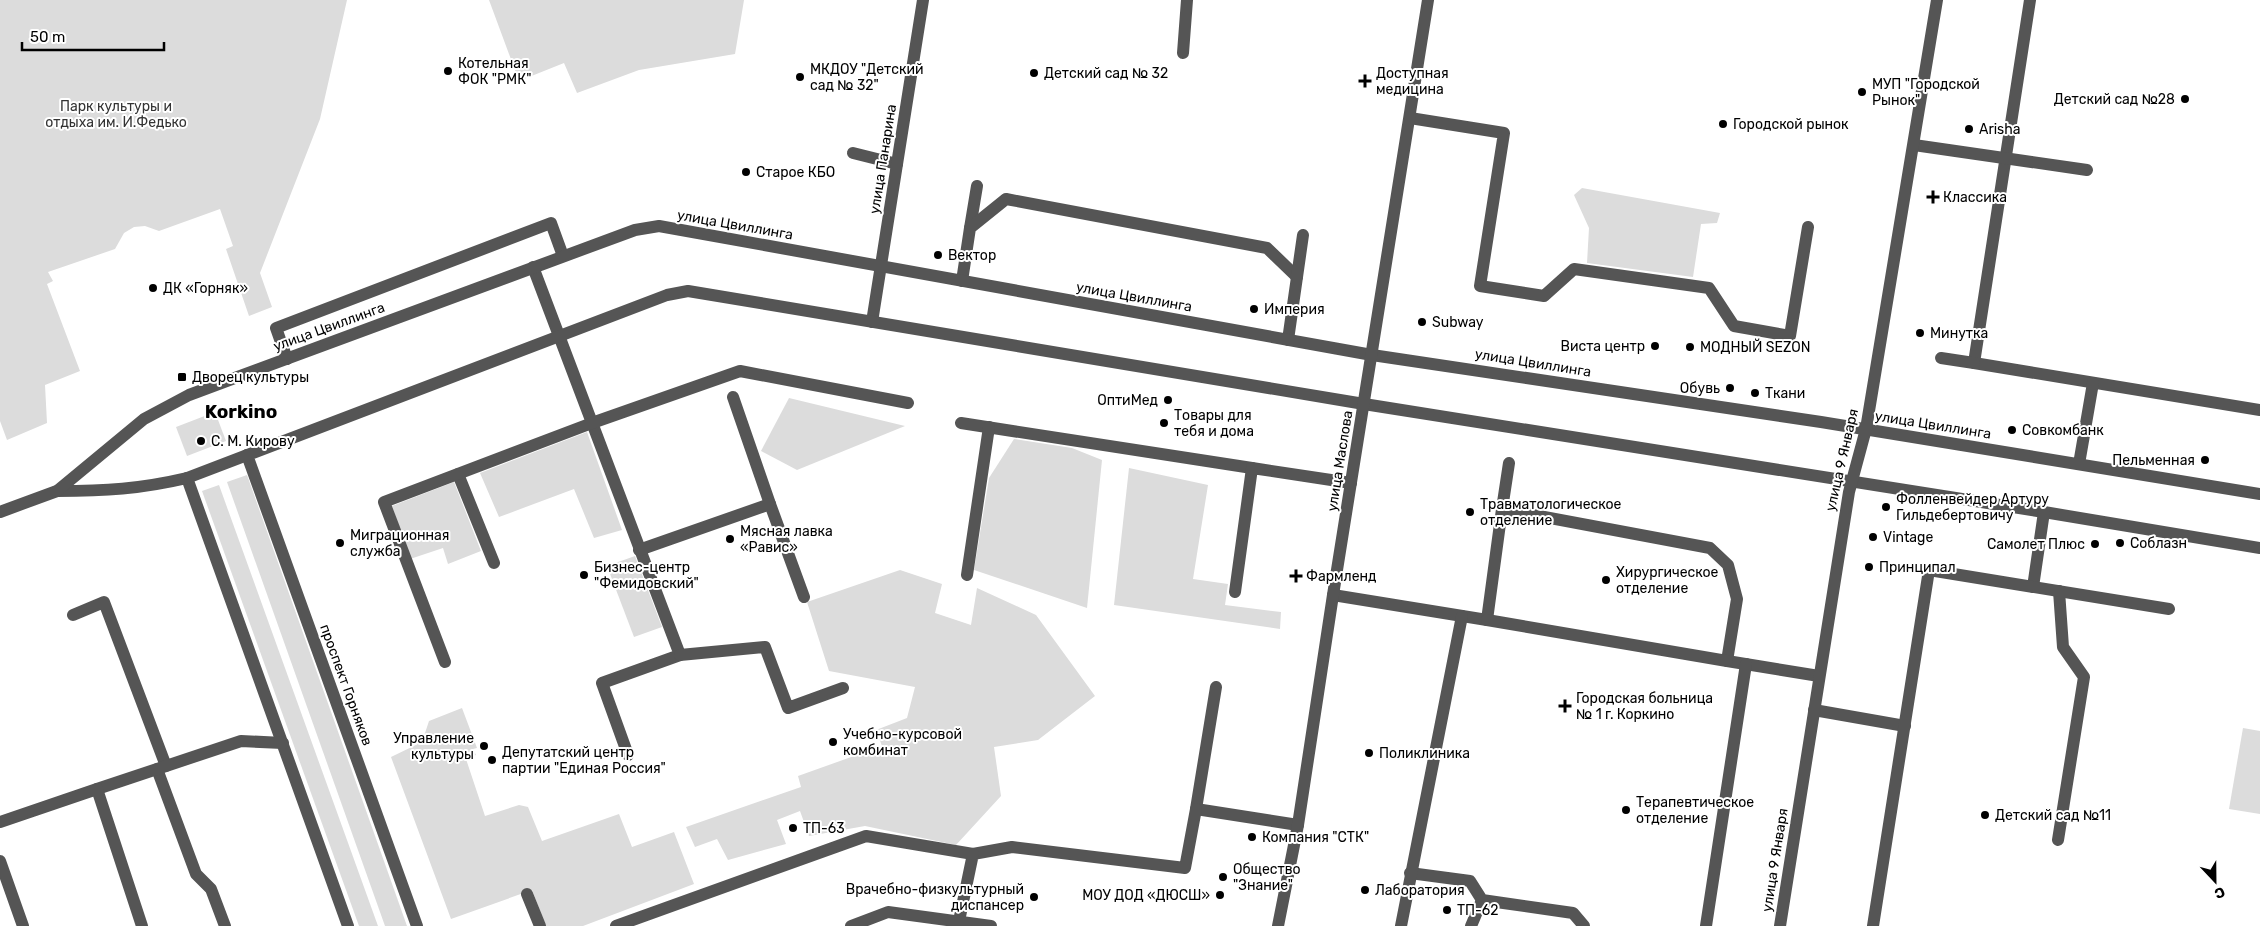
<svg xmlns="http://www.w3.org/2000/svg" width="2260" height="926" font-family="Rubik,sans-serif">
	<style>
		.green { fill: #dcdcdc }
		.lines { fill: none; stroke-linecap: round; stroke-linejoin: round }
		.minor { stroke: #555; stroke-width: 12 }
		.poi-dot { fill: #000; stroke: #fff; stroke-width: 2 }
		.labels { text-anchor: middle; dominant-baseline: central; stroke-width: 4; stroke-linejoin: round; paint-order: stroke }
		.poi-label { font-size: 14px; fill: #000; stroke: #fff; text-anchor: start }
		.park-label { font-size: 14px; fill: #333; stroke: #fff }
		.street-label { font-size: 14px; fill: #000; stroke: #fff }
		.district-label { font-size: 19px; font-weight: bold; fill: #000; stroke: #fff }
	</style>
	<rect width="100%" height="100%" fill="#fff"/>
	<g class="green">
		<polygon points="0,0 347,0 320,119 260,273 272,307 249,316 226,249 233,246 220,209 159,231 145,226 134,227 124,233 115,249 48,272 53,281 47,284 80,371 45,385 47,423 7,440 0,421"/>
		<polygon points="489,0 744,0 735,54 639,70 577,93 564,63 519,81"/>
		<polygon points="1582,188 1720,213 1717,223 1701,224 1693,277 1587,263 1589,228 1574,195"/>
		<polygon points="789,398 905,426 797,470 761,451"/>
		<polygon points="215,412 226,441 187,456 176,427"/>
		<polygon points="587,432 622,530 594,538 574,489 499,517 480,473"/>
		<polygon points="1014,439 1072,448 1102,460 1087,608 974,570 989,478"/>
		<polygon points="1129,468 1208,485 1193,579 1228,584 1225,605 1281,612 1280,629 1114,605"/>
		<polygon points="247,475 407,926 385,926 227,482"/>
		<polygon points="454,482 481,551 448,564 443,548 410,559 392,506"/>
		<polygon points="219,485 378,926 359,926 202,491"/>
		<polygon points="635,556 662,627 634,637 607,566"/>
		<polygon points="900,570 942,584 935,613 971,625 977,588 1036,615 1095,696 1038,740 994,747 1001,796 956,845 865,826 809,836 800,811 777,820 786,844 728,860 717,839 695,847 686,827 801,787 798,776 882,746 876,730 907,718 915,687 829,671 807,602"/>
		<polygon points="462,708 477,748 473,749 476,755 466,759 485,816 519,805 528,807 542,841 619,814 632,847 674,832 694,884 583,926 546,926 532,890 451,919 391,757 422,742 429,721"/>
		<polygon points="2243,728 2260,731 2260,814 2229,809"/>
	</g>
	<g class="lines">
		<g class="minor">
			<polyline points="2030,0 1974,363 2260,410"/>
			<polyline points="1183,53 1187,0"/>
			<polyline points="1410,118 1504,133 1480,286 1544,296 1574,269 1709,288 1734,326 1790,336 1808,227"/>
			<polyline points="1914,145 2087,170"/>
			<polyline points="853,153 897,164"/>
			<polyline points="970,228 977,186"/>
			<polyline points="533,267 680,655 602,683 628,755"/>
			<polyline points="962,281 970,228 1006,199 1267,248 1297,277"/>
			<polyline points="872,322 923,0"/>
			<polyline points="1288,340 1303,235"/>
			<polyline points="1941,358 1974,363"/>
			<polyline points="287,359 276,328 551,223 563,256"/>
			<polyline points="733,397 770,504"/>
			<polyline points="961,423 1252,468"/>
			<polyline points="247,455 417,926"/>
			<polyline points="1509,463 1502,509 1710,548 1728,565 1737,599 1727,661 1819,676"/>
			<polyline points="2079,464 2093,383"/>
			<polyline points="458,474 494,563"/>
			<polyline points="187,478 348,926"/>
			<path d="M 57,491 C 105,491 140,489 187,478 L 667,295 L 688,291 L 1364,404 L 2044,512 L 2260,548"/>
			<polyline points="0,512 57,491 144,419 189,395 635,230 659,226 1372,355 1821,422 2260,494"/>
			<polyline points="639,550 770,504 804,597"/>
			<polyline points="967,575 989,427"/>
			<polyline points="2033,587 2044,512"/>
			<polyline points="1235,592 1252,468 1351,483"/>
			<polyline points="1333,595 1487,620 1502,509"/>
			<polyline points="73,615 104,602 166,766"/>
			<polyline points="1487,620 1727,661"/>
			<polyline points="680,655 765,647 788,708 843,688"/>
			<polyline points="445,662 384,502 592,423 740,371 908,403"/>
			<polyline points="1216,687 1196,809 1298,825"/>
			<polyline points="1814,710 1905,726"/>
			<polyline points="157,769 196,874 211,889 225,926"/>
			<polyline points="97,789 241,741 283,743"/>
			<polyline points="0,822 97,789 142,926"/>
			<polyline points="2058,840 2084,677 2063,647 2059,591"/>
			<polyline points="0,861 23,926"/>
			<polyline points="1410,873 1470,881 1482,900 1573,913 1584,926"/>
			<polyline points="527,894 540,926"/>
			<polyline points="959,921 973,854 1012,847 1185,868 1196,809"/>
			<polyline points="616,926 866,836 973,854"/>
			<polyline points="851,926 888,912 991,926"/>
			<polyline points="1278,926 1298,825 1333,595 1428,0"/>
			<polyline points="1401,926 1462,616"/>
			<polyline points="1471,926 1482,900"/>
			<polyline points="1706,926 1746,664"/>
			<polyline points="1780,926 1849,492 1866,429 1937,0"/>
			<polyline points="1873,926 1929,570 2169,609"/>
		</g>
	</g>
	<g class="poi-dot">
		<circle cx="448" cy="71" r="5"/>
		<circle cx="1034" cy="73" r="5"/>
		<circle cx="800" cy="77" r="5"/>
		<path d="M1362.5 73.5h5v5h5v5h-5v5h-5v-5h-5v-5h5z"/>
		<circle cx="1862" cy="92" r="5"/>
		<circle cx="2185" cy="99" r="5"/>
		<circle cx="1723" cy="124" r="5"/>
		<circle cx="1969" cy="129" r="5"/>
		<circle cx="746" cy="172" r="5"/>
		<path d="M1930.5 189.5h5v5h5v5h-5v5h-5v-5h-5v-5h5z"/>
		<circle cx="938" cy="255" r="5"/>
		<circle cx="153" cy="288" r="5"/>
		<circle cx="1254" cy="309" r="5"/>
		<circle cx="1422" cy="322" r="5"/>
		<circle cx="1920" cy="333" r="5"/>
		<circle cx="1655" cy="346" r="5"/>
		<circle cx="1690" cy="347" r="5"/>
		<rect x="177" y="372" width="10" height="10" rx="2.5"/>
		<circle cx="1730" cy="388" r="5"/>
		<circle cx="1755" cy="393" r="5"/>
		<circle cx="1168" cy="400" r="5"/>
		<circle cx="1164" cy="423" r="5"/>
		<circle cx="2012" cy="430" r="5"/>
		<circle cx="201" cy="441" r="5"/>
		<circle cx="2205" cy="460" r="5"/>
		<circle cx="1886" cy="507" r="5"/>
		<circle cx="1470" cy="512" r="5"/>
		<circle cx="1873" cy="537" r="5"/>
		<circle cx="730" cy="539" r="5"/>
		<circle cx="340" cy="543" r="5"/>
		<circle cx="2120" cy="543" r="5"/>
		<circle cx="2095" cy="544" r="5"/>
		<circle cx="1869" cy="567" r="5"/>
		<circle cx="584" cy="575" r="5"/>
		<path d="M1293.5 568.5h5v5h5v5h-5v5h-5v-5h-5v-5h5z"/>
		<circle cx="1606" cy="580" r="5"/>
		<path d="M1562.5 698.5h5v5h5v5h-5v5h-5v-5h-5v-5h5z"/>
		<circle cx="833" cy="742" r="5"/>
		<circle cx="484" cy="746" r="5"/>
		<circle cx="1369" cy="753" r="5"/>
		<circle cx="492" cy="760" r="5"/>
		<circle cx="1626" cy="810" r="5"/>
		<circle cx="1985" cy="815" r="5"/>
		<circle cx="793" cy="828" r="5"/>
		<circle cx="1252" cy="837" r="5"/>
		<circle cx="1223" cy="877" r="5"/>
		<circle cx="1365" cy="890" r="5"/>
		<circle cx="1220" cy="895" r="5"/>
		<circle cx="1034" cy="897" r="5"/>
		<circle cx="1447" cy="910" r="5"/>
	</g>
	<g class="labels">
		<g class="poi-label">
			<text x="458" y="63">Котельная<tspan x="458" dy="16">ФОК "РМК"</tspan></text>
			<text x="810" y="69">МКДОУ "Детский<tspan x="810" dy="16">сад № 32"</tspan></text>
			<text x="1044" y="73">Детский сад № 32</text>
			<text x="1376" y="73">Доступная<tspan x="1376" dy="16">медицина</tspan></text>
			<text x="1872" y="84">МУП "Городской<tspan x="1872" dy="16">Рынок"</tspan></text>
			<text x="2175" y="99" text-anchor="end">Детский сад №28</text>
			<text x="1733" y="124">Городской рынок</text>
			<text x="1979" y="129">Arisha</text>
			<text x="756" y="172">Старое КБО</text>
			<text x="1943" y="197">Классика</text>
			<text x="948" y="255">Вектор</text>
			<text x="163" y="288">ДК «Горняк»</text>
			<text x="1264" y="309">Империя</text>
			<text x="1432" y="322">Subway</text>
			<text x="1930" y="333">Минутка</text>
			<text x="1645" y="346" text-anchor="end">Виста центр</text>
			<text x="1700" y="347">МОДНЫЙ SEZON</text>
			<text x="192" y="377">Дворец культуры</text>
			<text x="1720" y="388" text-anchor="end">Обувь</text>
			<text x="1765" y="393">Ткани</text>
			<text x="1158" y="400" text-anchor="end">ОптиМед</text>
			<text x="1174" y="415">Товары для<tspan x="1174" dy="16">тебя и дома</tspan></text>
			<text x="2022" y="430">Совкомбанк</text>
			<text x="211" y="441">С. М. Кирову</text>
			<text x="2195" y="460" text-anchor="end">Пельменная</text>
			<text x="1896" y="499">Фолленвейдер Артуру<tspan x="1896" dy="16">Гильдебертовичу</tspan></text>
			<text x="1480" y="504">Травматологическое<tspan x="1480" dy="16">отделение</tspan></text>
			<text x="740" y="531">Мясная лавка<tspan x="740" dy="16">«Равис»</tspan></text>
			<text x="350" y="535">Миграционная<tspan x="350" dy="16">служба</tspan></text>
			<text x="1883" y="537">Vintage</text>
			<text x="2130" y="543">Соблазн</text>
			<text x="2085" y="544" text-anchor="end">Самолет Плюс</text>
			<text x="594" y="567">Бизнес-центр<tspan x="594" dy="16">"Фемидовский"</tspan></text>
			<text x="1879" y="567">Принципал</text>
			<text x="1616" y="572">Хирургическое<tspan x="1616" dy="16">отделение</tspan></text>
			<text x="1306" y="576">Фармленд</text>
			<text x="1576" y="698">Городская больница<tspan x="1576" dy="16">№ 1 г. Коркино</tspan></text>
			<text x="843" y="734">Учебно-курсовой<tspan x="843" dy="16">комбинат</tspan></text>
			<text x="474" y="738" text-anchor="end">Управление<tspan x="474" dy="16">культуры</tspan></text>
			<text x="502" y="752">Депутатский центр<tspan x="502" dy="16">партии "Единая Россия"</tspan></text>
			<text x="1379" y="753">Поликлиника</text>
			<text x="1636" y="802">Терапевтическое<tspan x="1636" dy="16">отделение</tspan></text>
			<text x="1995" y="815">Детский сад №11</text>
			<text x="803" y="828">ТП-63</text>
			<text x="1262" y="837">Компания "СТК"</text>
			<text x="1233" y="869">Общество<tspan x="1233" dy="16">"Знание"</tspan></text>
			<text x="1024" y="889" text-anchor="end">Врачебно-физкультурный<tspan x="1024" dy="16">диспансер</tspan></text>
			<text x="1375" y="890">Лаборатория</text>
			<text x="1210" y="895" text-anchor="end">МОУ ДОД «ДЮСШ»</text>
			<text x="1457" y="910">ТП-62</text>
		</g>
		<g class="park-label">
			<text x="116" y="106">Парк культуры и<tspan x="116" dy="16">отдыха им. И.Федько</tspan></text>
		</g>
		<g class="street-label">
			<text transform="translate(883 159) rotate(-81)">улица Панарина</text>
			<text transform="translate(735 225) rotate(10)">улица Цвиллинга</text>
			<text transform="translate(1134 297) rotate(10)">улица Цвиллинга</text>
			<text transform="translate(329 327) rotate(-20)">улица Цвиллинга</text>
			<text transform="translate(1533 363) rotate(9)">улица Цвиллинга</text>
			<text transform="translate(1933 425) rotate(9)">улица Цвиллинга</text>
			<text transform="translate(1842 460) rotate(-77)">улица 9 Января</text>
			<text transform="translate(1340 461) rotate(-81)">улица Маслова</text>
			<text transform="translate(346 685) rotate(70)">проспект Горняков</text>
			<text transform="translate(1775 860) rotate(-81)">улица 9 Января</text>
		</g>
		<g class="district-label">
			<text x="241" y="411">Korkino</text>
		</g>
	</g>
	<g transform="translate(2215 881) rotate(158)" stroke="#ffffff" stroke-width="4" paint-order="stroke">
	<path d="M0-4L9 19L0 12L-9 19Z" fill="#000000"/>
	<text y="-8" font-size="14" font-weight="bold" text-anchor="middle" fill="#000000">С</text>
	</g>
	<path d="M22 42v8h142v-8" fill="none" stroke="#000000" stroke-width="2.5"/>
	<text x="30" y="42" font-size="15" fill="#000000" stroke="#ffffff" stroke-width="4" paint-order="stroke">50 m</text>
</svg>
